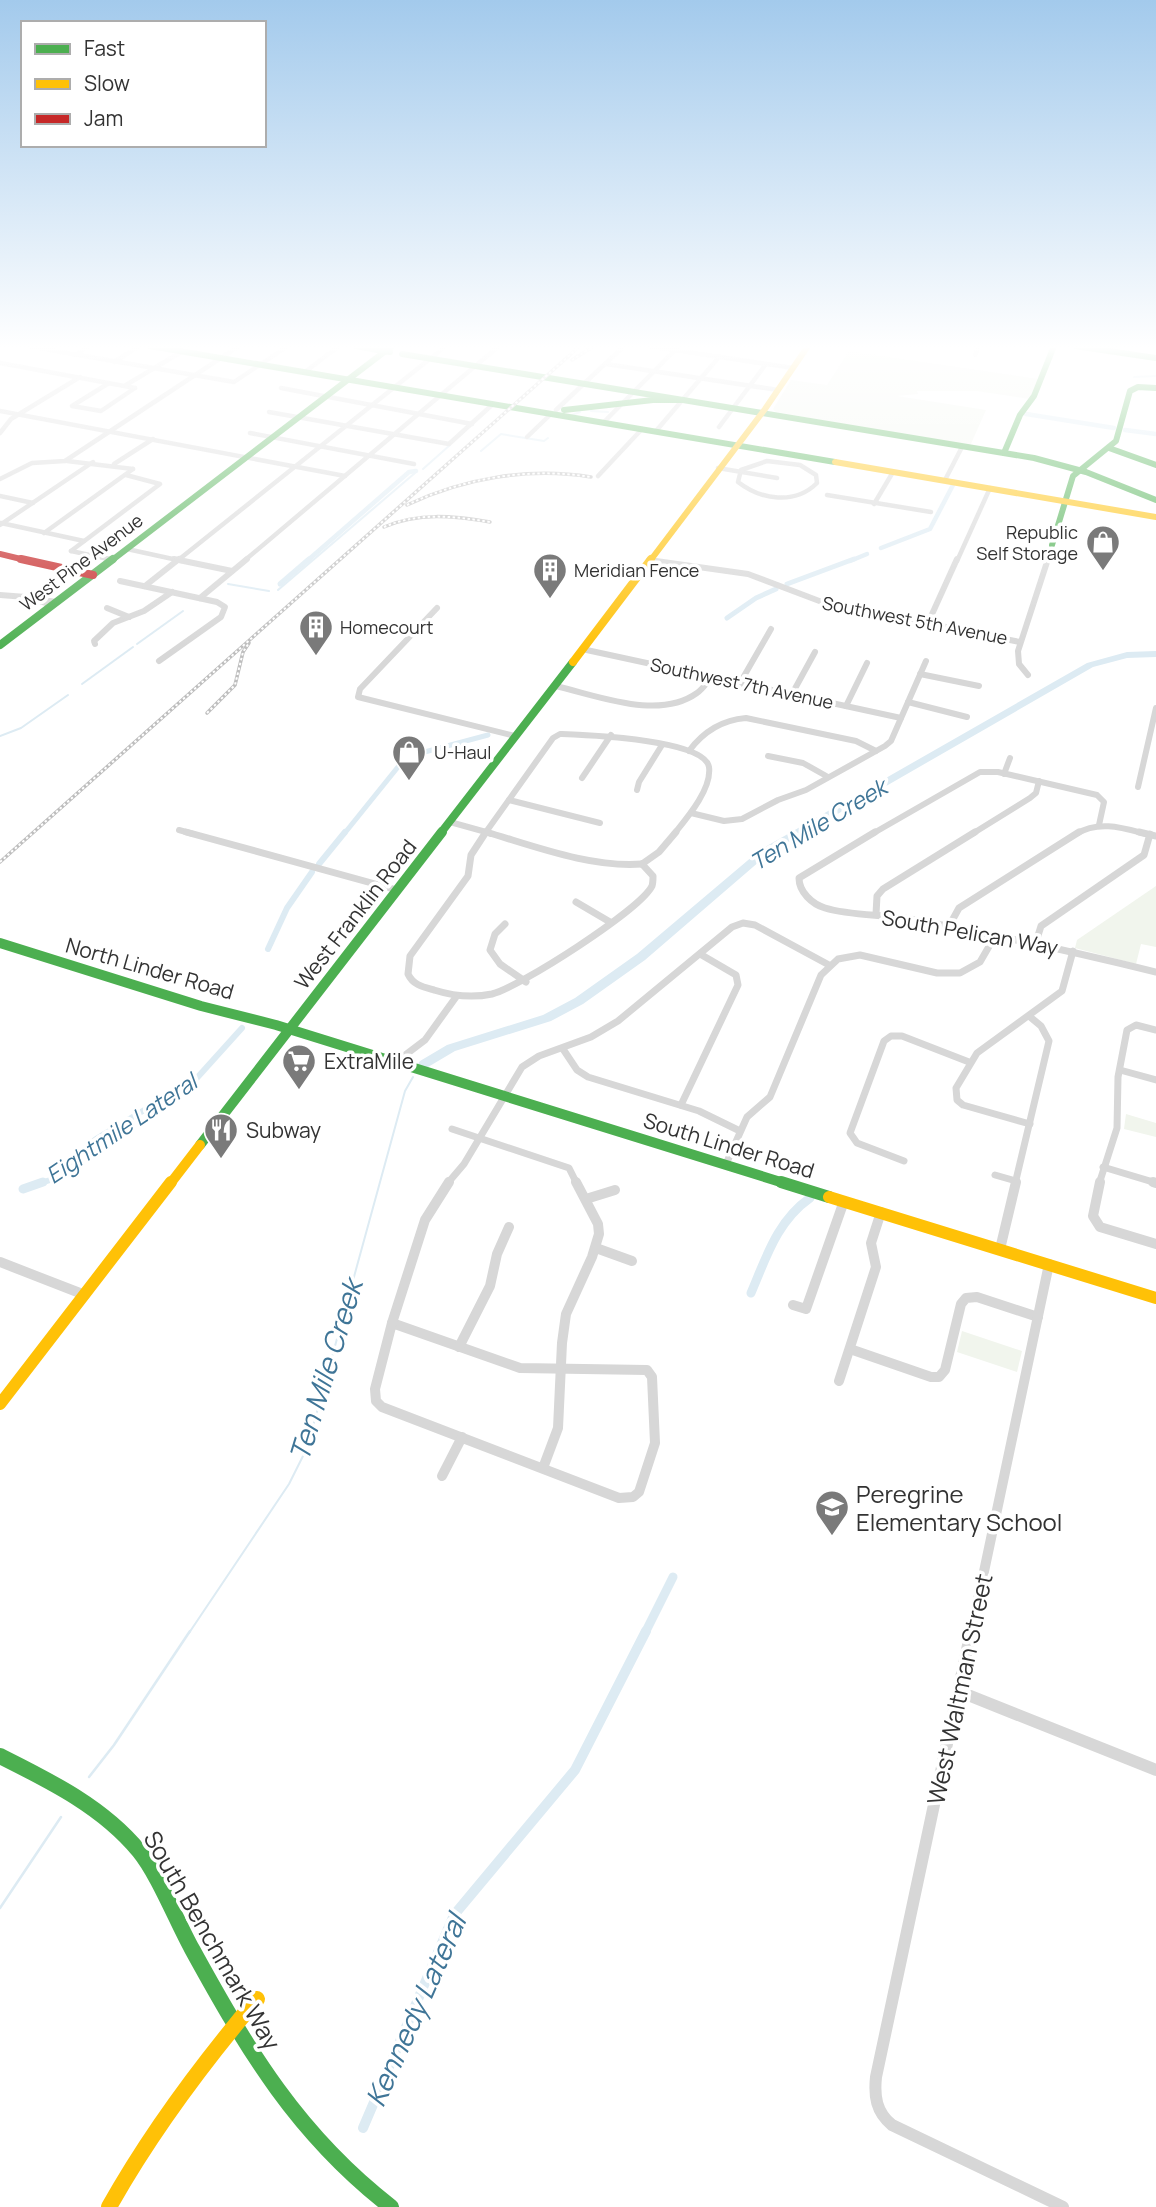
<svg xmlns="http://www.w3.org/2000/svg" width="1156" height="2207" font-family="Manrope,sans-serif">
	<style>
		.green { fill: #f1f5ed }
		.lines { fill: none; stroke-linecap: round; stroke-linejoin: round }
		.stream-far1 { stroke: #ddebf3; stroke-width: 2 }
		.stream { stroke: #ddebf3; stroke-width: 2.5 }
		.canal-far4 { stroke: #ddebf3; stroke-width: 4.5 }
		.canal-far3 { stroke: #ddebf3; stroke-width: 5 }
		.canal-far2 { stroke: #ddebf3; stroke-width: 6 }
		.canal-far1 { stroke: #ddebf3; stroke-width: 9 }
		.canal { stroke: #ddebf3; stroke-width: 10 }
		.river { fill: #ddebf3; fill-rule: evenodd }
		.street-far4 { stroke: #d7d7d7; stroke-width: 4.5 }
		.street-far3 { stroke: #d7d7d7; stroke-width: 6 }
		.street-far2 { stroke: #d7d7d7; stroke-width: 7 }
		.street-far1 { stroke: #d7d7d7; stroke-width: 10 }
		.street { stroke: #d7d7d7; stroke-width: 12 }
		.fast-far4 { stroke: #4caf50; stroke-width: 6 }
		.fast-far3 { stroke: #4caf50; stroke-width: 8 }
		.fast-far2 { stroke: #4caf50; stroke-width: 10 }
		.fast-far1 { stroke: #4caf50; stroke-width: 12 }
		.fast { stroke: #4caf50; stroke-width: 16 }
		.slow-far4 { stroke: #ffc107; stroke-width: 6 }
		.slow-far3 { stroke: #ffc107; stroke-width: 8 }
		.slow-far2 { stroke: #ffc107; stroke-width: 10 }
		.slow-far1 { stroke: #ffc107; stroke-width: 12 }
		.slow { stroke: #ffc107; stroke-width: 16 }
		.jam-far1 { stroke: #c62828; stroke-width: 6 }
		.jam { stroke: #c62828; stroke-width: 8 }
		.rail-casing { stroke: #bebebe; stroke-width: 3.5 }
		.rail { stroke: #fff; stroke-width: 2; stroke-dasharray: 2.5; stroke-linecap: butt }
		.labels { text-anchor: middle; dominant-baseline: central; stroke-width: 7; stroke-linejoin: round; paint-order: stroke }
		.far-poi-label { font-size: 18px; fill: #333; stroke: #fff; text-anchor: start }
		.far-street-label { font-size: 18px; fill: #333; stroke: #fff }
		.street-label { font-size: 21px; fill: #333; stroke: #fff }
		.poi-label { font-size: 21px; fill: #333; stroke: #fff; text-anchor: start }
		.water-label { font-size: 23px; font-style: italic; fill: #3f7597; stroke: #fff }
		.near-poi-label { font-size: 24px; fill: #333; stroke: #fff; text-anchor: start }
		.near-street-label { font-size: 24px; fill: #333; stroke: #fff }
		.near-water-label { font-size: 28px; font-style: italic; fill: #3f7597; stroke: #fff }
	</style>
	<rect width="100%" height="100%" fill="#fff"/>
	<g class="green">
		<polygon points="849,351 1038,379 1030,399 977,391 917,391 918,394 897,396 986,410 970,446 776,412 773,409 791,380 827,385"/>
		<polygon points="1156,886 1156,947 1141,944 1136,964 1075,948 1077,940"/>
		<polygon points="1126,1114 1156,1123 1156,1154 1156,1137 1124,1129"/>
		<polygon points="962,1331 1022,1351 1017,1372 957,1352"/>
	</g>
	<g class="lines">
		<g class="stream-far1">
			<polyline points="1134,377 1156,376"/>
			<polyline points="591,411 608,412"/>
			<polyline points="572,415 580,412"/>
			<polyline points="481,451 501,434 544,441 548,438"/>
			<polyline points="423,469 450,445"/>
			<polyline points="228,584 269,591"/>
			<polyline points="278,590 415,473"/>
			<polyline points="137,644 183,611"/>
			<polyline points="82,684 133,647"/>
			<polyline points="0,736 21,728 68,695"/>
			<polyline points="189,1633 289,1484 307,1448 405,1091 413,1077"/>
		</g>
		<g class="stream">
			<polyline points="89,1777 114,1745 190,1631"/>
			<polyline points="0,1908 61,1817"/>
		</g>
		<g class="canal-far4">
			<polyline points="1026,414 1114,428"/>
			<polyline points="1125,430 1156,434"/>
			<polyline points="881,548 930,529 953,485"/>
			<polyline points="307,561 409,472 416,471"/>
			<polyline points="850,561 867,554"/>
		</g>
		<g class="canal-far3">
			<polyline points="280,584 309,559"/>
			<polyline points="787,584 854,559"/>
			<polyline points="727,618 756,598 776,589"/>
			<polyline points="344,834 406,757 488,735"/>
		</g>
		<g class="canal-far2">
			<polyline points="319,864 345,832"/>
			<polyline points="268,949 287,908 312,872"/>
			<polyline points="38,1184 50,1180 96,1139 196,1079 242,1028"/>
		</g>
		<g class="canal-far1">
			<polyline points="23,1189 43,1182"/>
			<path d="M 751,1293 C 766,1258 777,1221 810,1198"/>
			<polyline points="645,1633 673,1577"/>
		</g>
		<polyline class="canal" points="363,2128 454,1915 575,1770 646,1631"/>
		<polygon class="river" points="1156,651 1156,657 1127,658 1093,667 768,854 645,960 583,1004 551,1021 455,1051 428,1067 420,1067 418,1064 420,1061 447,1045 543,1015 575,998 637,954 760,850 1087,663 1127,652"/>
		<g class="street-far4">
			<polyline points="27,346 234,382 288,346"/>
			<polyline points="648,346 793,368"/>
			<polyline points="75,355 89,346"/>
			<polyline points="975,355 979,346"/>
			<polyline points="114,362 139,346"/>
			<polyline points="0,363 135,388"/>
			<polyline points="606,364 778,390"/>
			<polyline points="305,372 339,346"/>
			<polyline points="109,383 72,406 101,411 135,388"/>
			<polyline points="126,385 181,352"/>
			<polyline points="281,388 472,424"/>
			<polyline points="556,410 624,346"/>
			<polyline points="0,411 345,476"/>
			<polyline points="269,412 449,444 493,404"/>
			<polyline points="604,422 675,350"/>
			<polyline points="719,427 766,364"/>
			<polyline points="656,431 719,357"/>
			<polyline points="0,433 11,419 80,377"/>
			<polyline points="250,433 414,464"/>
			<polyline points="527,437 551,414"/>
			<polyline points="67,461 133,469"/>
			<path d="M 767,461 L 800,465 L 816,475 L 817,483 C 795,505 761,500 738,482 L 741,470 Z"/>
			<polyline points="114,464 153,439"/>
			<polyline points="718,468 777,478"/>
			<polyline points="598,476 642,429"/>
			<polyline points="0,479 32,463 65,461 239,346"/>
			<polyline points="945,480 962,447"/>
			<polyline points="827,495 931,512"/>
			<polyline points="0,496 33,503"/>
			<polyline points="874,504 893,472"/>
			<polyline points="1,523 84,541"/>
			<polyline points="0,525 93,462"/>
			<polyline points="44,533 133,469"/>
			<polyline points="127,549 182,561"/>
			<polyline points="71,551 160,484 126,475"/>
			<polyline points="71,551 113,560"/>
			<polyline points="649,560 653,561"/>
			<polyline points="177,561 446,346"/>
			<polyline points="244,561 499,346"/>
			<polyline points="957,561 990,488"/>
			<polyline points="1047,561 1052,545"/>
		</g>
		<g class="street-far3">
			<polyline points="107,559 113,560"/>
			<polyline points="174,559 232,571"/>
			<polyline points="649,560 748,574 822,602 1020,642"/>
			<polyline points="120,581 217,602 225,607 221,617 159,661"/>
			<polyline points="145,586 179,559"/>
			<polyline points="0,595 26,597"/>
			<polyline points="200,598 247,559"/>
			<polyline points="53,605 26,597 56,602"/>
			<polyline points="107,608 129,617"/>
			<polyline points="437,608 360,689 358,697 515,736"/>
			<polyline points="928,623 957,559"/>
			<polyline points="95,644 94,641 113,623 144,611 172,592"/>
			<polyline points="582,649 901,718"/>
			<polyline points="920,674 979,686"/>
			<polyline points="1028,675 1019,664 1018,651 1048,559"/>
			<polyline points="740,683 771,629"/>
			<path d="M 555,686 C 597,695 658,721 697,693 C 703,689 707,682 712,677"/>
			<polyline points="792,694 815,652"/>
			<polyline points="908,702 967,717"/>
			<polyline points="846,706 867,663"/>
			<path d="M 689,751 C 703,732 722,720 746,718 L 856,741 L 876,751"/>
			<polyline points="768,756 803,763 828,777"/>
			<polyline points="1004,774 1010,758"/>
			<polyline points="582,778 611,735"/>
			<polyline points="1138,787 1156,708"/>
			<polyline points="637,790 639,782 662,745"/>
			<polyline points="509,800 600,823"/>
			<polyline points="691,813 724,821 742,819 778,800 806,790 885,746 891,741 926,661"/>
			<polyline points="450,822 486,832"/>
			<polyline points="179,830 193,834"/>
			<polyline points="486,832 491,834"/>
			<path d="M 486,832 L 553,738 L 560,734 C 585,735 704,739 709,767 C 712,789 687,818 674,834"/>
			<polyline points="872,834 980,772 998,772 1097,795 1104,802 1099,825"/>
			<polyline points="972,834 1030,798 1036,793 1039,781"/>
			<path d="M 1076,834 C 1099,820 1123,828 1146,834"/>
		</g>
		<g class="street-far2">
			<polyline points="186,832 397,890"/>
			<path d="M 486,832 C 534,846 591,868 642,864"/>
			<path d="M 486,832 L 471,855 L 468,876 L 410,956 L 408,974 C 413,985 423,987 434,990 C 453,996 473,998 492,994 C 520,987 640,910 652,886 C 653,883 653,880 653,876 L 642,864"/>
			<path d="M 875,832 L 799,878 C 799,892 812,904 825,908 C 851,916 883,914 910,919 C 993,934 1074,952 1156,972"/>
			<polyline points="1139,832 1156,836"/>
			<polyline points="642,864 659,852 676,832"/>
			<polyline points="576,902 610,922"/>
			<polyline points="876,914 877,896 883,889 975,832"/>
			<polyline points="505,924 495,934 490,950 500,964 526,982"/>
			<polyline points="948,928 959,908 1079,832"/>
			<polyline points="1036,942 1041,926 1144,855 1150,834"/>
			<polyline points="563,1049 577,1070 588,1077 699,1111 740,1131"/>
			<polyline points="396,1062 425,1040 456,997"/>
			<polyline points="1120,1070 1156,1080"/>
			<polyline points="681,1105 738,985 736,975 700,954"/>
			<polyline points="1030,1124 963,1105 957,1100 956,1088 977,1053 1062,991 1073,951"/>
			<polyline points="452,1129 569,1168 577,1184"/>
			<polyline points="904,1161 857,1143 850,1133 884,1041 891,1036 902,1036 969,1062"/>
			<polyline points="726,1164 747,1117 770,1097 821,975 838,959 860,955 937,973 960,973 980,962 995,936"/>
			<polyline points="1103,1167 1156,1183"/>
			<polyline points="995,1175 1016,1181"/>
			<polyline points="447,1184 464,1164 522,1067 539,1056 591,1037 618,1021 732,927 743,923 755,925 829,965"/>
			<polyline points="1015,1184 1049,1041 1041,1026 1029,1016"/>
			<polyline points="1099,1184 1117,1128 1118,1077 1127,1030 1136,1025 1156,1030"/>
		</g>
		<g class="street-far1">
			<polyline points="1100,1182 1093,1216 1100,1227 1156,1244"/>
			<polyline points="1153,1182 1156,1183"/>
			<polyline points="586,1199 615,1190"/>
			<polyline points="596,1248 632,1261"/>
			<polyline points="1000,1249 1016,1182"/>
			<polyline points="0,1262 85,1295"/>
			<polyline points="793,1305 806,1309 844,1201"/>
			<polygon points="392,1323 520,1368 647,1370 652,1377 655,1443 639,1492 633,1497 619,1498 382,1407 376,1401 375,1389"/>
			<polyline points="392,1323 425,1220 449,1182"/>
			<polyline points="459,1347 490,1286 497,1254 509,1227"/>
			<polyline points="850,1349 931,1377 939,1377 945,1370 961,1304 966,1298 977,1297 1038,1317"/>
			<polyline points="839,1381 876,1267 871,1243 881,1212"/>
			<polyline points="543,1468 558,1428 562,1343 566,1314 592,1257 599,1234 598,1224 576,1182"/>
			<polyline points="442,1476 462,1437"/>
			<polyline points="971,1633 1049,1264"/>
		</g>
		<g class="street">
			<path d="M 971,1631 L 876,2077 C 874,2096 876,2112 892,2125 L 1063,2207"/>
			<polyline points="958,1691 1156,1770"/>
		</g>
		<g class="fast-far4">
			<polyline points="150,346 835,462"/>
			<polyline points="355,346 390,352"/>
			<polyline points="1075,346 1156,358"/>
			<polyline points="402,354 683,400"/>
			<polyline points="564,410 653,400 683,400 1034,458 1086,472 1156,500"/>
			<polyline points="1109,448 1156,465"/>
			<polyline points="1004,453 1020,415 1034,396 1054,346"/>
			<polyline points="1052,545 1073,476 1116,441 1130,391 1138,387 1156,388"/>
			<polyline points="111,561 392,346"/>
		</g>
		<g class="fast-far3">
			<polyline points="0,645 113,559"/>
			<polyline points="440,834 573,662"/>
		</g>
		<g class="fast-far2">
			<polyline points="0,943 201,1006 276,1025 787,1184"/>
			<polyline points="200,1145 442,832"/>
		</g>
		<polyline class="fast-far1" points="781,1182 829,1197"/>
		<path class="fast" d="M 0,1756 C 50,1781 103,1807 139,1851 C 158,1874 177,1922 192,1949 C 248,2051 298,2135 391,2207"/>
		<g class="slow-far4">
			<polyline points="835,462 1156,517"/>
			<polyline points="650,561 765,409 808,346"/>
		</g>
		<polyline class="slow-far3" points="573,662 651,559"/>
		<polyline class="slow-far2" points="170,1184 200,1145"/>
		<g class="slow-far1">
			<polyline points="829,1197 1156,1298"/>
			<polyline points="0,1404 171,1182"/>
		</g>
		<path class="slow" d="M 109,2207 C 151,2132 202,2064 257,1999"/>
		<polyline class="jam-far1" points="0,554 29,561"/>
		<polyline class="jam" points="21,559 93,575"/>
		<g class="rail-casing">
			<g id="rail">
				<polyline points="572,360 594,346"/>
				<path d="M 407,505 C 464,478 529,467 591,477"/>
				<path d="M 384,527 C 419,512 453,516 490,522"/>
				<polyline points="207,713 235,685 243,652 249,643"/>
				<polyline points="0,862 580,346"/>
			</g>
		</g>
		<use href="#rail" class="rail"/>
	</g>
	<linearGradient id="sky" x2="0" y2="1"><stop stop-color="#a3caec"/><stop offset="0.53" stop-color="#fff"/><stop offset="1" stop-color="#fff" stop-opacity="0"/></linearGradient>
	<rect width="1156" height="655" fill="url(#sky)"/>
	<defs>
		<g id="shop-pin" transform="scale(1.75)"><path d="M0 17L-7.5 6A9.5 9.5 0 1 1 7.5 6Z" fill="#7a7a7a" stroke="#fff"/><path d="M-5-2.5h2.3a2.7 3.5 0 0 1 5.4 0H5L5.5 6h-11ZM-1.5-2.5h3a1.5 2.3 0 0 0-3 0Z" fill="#fff"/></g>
		<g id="building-pin" transform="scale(1.75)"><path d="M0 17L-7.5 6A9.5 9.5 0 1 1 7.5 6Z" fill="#7a7a7a" stroke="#fff"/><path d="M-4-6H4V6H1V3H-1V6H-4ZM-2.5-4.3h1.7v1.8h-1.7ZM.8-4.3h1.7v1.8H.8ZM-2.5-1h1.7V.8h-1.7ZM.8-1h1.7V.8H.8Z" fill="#fff"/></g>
		<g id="supermarket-pin" transform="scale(1.75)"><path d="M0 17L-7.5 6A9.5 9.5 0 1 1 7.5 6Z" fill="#7a7a7a" stroke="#fff"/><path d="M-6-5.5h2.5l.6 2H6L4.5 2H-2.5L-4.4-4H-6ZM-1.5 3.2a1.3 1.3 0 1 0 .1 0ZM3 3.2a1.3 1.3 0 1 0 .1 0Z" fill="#fff"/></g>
		<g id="restaurant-pin" transform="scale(1.75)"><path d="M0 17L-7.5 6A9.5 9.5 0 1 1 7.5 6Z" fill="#7a7a7a" stroke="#fff"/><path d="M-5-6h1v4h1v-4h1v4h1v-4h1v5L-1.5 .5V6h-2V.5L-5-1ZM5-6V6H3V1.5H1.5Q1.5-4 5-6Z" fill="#fff"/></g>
		<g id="school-pin" transform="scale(1.75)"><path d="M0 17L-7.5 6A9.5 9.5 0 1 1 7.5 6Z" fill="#7a7a7a" stroke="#fff"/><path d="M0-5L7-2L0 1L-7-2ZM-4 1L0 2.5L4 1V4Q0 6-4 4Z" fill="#fff"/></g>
	</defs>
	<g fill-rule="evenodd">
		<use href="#shop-pin" x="1103" y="542"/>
		<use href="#building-pin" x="550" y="570"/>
		<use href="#building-pin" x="316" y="627"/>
		<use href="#shop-pin" x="409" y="752"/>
		<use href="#supermarket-pin" x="299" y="1061"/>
		<use href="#restaurant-pin" x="221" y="1130"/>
		<use href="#school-pin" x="832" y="1507"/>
	</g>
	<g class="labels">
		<g class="far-poi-label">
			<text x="1078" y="532" text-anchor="end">Republic<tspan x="1078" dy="21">Self Storage</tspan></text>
			<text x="574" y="570">Meridian Fence</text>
			<text x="340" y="627">Homecourt</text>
			<text x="434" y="752">U-Haul</text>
		</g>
		<g class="far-street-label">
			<text transform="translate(81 562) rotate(-37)">West Pine Avenue</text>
			<text transform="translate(915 620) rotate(11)">Southwest 5th Avenue</text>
			<text transform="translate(742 683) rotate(12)">Southwest 7th Avenue</text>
		</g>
		<g class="street-label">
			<text transform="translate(355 914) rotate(-52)">West Franklin Road</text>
			<text transform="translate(970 932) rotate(10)">South Pelican Way</text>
			<text transform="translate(150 968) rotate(16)">North Linder Road</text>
			<text transform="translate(729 1145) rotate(17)">South Linder Road</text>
		</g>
		<g class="poi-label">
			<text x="324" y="1061">ExtraMile</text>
			<text x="246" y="1130">Subway</text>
		</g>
		<g class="water-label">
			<text transform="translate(818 824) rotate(-31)">Ten Mile Creek</text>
			<text transform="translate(121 1128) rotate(-34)">Eightmile Lateral</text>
		</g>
		<g class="near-poi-label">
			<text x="856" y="1493">Peregrine<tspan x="856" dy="28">Elementary School</tspan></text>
		</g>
		<g class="near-street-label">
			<text transform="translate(959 1689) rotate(-78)">West Waltman Street</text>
			<text transform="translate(213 1940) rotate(60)">South Benchmark Way</text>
		</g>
		<g class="near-water-label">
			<text transform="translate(325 1370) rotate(-73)">Ten Mile Creek</text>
			<text transform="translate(415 2010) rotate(-66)">Kennedy Lateral</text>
		</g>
	</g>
	<rect x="21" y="21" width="245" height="126" fill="#ffffff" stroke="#adadad" stroke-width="2"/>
	<rect x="35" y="44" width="35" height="10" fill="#4caf50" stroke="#adadad" stroke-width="2"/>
	<text x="84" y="56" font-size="21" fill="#333333">Fast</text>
	<rect x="35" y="79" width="35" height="10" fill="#ffc107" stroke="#adadad" stroke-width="2"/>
	<text x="84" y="91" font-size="21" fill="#333333">Slow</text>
	<rect x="35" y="114" width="35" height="10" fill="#c62828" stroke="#adadad" stroke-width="2"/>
	<text x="84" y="126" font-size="21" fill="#333333">Jam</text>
</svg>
